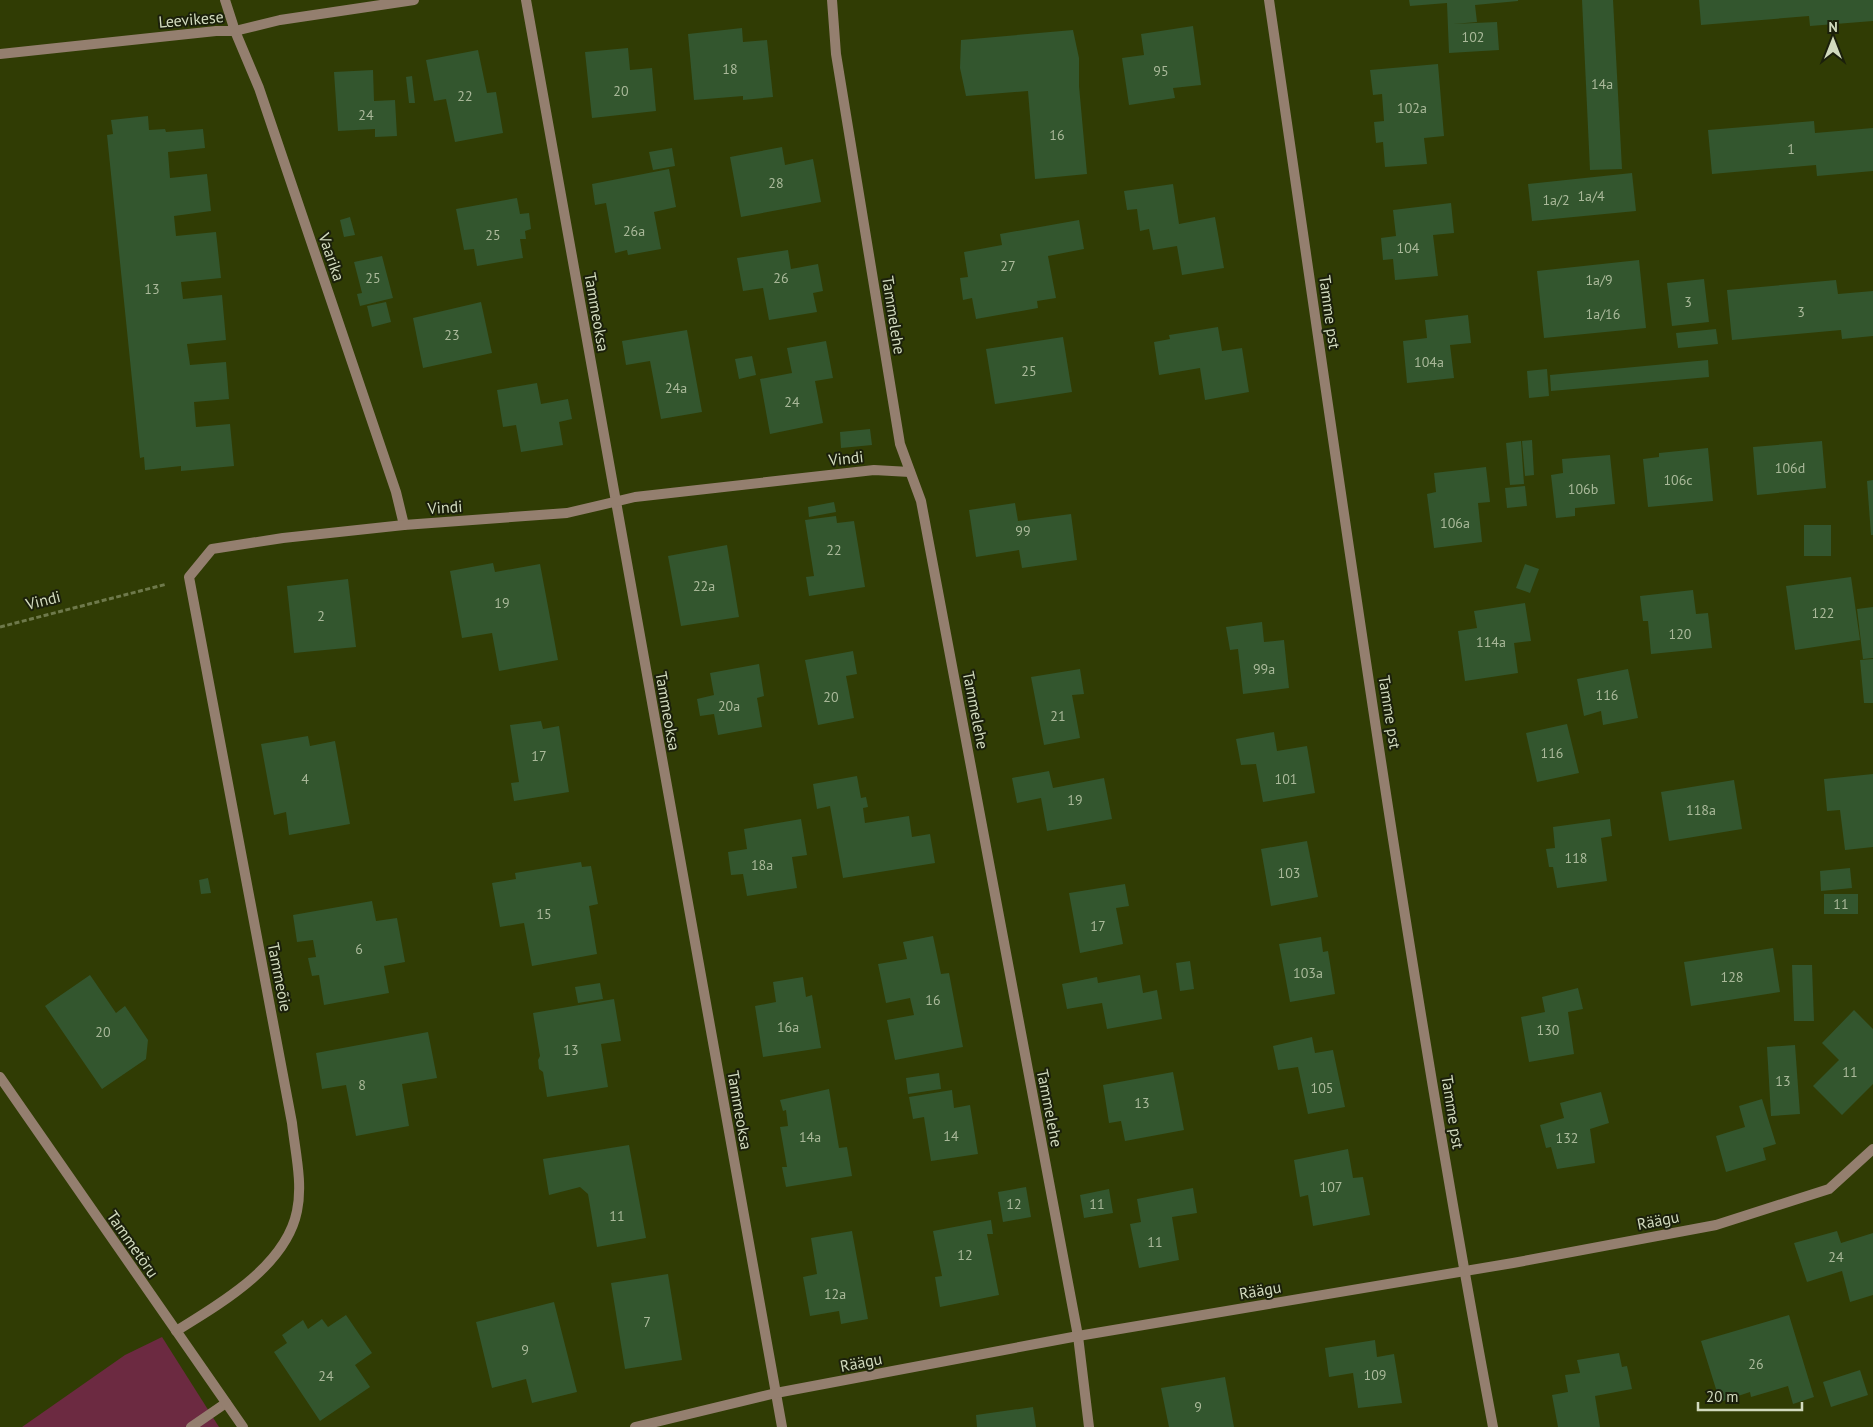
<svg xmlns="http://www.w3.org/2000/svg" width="1873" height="1427" font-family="'PT Sans',sans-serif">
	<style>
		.green { fill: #6c2a41 }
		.building { fill: #33562e }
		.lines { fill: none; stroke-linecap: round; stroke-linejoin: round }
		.path { stroke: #6e794b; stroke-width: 3; stroke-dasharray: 5 2.5; stroke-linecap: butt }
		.lane { stroke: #947f6f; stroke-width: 10 }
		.street { stroke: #947f6f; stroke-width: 10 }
		.labels { text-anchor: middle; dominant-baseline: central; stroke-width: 4; stroke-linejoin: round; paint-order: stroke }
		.number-label { font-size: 14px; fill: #aab99a }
		.street-label { font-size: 16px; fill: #d1dabe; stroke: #1b200b }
	</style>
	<rect width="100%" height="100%" fill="#303c04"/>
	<polygon class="green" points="162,1337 219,1427 22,1427 125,1355"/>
	<g class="building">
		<polygon points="1409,0 1518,0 1518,1 1475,5 1477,22 1453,24 1497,22 1499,50 1449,53 1447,3 1410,6"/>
		<polygon points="1582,0 1613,0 1622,169 1590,170"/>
		<polygon points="1699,0 1873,0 1873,21 1810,26 1809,16 1701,25"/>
		<polygon points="1193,26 1201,85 1173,88 1175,98 1129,105 1122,58 1144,55 1141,34"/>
		<polygon points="742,28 743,42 767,40 773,97 743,100 743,96 694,100 688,34"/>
		<polygon points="1073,30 1079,58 1079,86 1087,174 1035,179 1028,91 966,96 960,68 961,40"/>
		<polygon points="628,48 630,70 652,68 656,111 592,118 585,52"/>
		<polygon points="478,50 487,93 496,92 503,133 455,142 446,99 434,101 426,60"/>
		<polygon points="1438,64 1444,136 1424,138 1427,164 1385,167 1383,142 1376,143 1374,122 1384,121 1382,94 1373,95 1370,70"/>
		<polygon points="373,70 374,101 395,100 397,136 375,137 375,129 338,131 334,72"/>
		<polygon points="412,76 415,103 409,103 406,77"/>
		<polygon points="148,116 149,130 165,129 166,132 203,129 205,148 168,152 170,178 207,174 211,211 174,216 176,236 216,232 221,278 181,282 183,299 222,295 226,340 187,344 190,365 226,362 229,399 194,402 196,427 230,424 234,466 181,471 181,466 145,470 144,457 140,458 107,135 113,134 111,120"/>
		<polygon points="1814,121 1815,133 1873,128 1873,171 1817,176 1816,165 1712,174 1708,130"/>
		<polygon points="782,147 785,165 813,159 821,202 741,217 730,157"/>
		<polygon points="672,148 675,166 653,170 649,152"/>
		<polygon points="669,169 676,207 654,212 661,249 628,255 627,250 615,253 606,203 595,205 592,184"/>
		<polygon points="1632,173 1636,211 1532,221 1528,184"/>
		<polygon points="1173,184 1179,224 1215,217 1224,268 1182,275 1177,246 1153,250 1149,229 1140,231 1137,209 1127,210 1124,191"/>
		<polygon points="517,198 520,214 529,213 531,229 525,231 526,239 520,239 523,258 477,266 474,249 464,250 456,209"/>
		<polygon points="1451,203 1454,233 1433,235 1438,276 1395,280 1393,259 1383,260 1381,238 1396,236 1393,210"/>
		<polygon points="350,217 355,235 344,237 340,220"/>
		<polygon points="1079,220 1084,249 1048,256 1056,298 1037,301 1038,308 976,319 972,298 963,300 960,278 968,277 964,252 1002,245 1000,234"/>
		<polygon points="788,250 791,269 818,264 823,291 813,293 817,312 769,320 763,288 743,291 737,258"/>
		<polygon points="382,256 393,298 360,306 357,294 362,293 354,262"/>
		<polygon points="1639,260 1646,328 1544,338 1537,271"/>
		<polygon points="1704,279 1709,322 1672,326 1667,283"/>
		<polygon points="1836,280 1838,294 1873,291 1873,336 1842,339 1841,330 1732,340 1727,290"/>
		<polygon points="386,302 391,322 372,327 367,306"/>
		<polygon points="481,302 492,353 423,368 413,318"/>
		<polygon points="1468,315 1471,343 1450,345 1454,378 1407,383 1403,341 1427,338 1425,320"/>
		<polygon points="1218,327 1222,351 1242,348 1249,392 1205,400 1200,368 1159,375 1154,342 1170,339 1169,335"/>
		<polygon points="1716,329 1718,344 1678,348 1676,333"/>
		<polygon points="687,330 702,412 661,419 650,361 626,365 622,341"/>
		<polygon points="1063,337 1072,392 995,404 986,349"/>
		<polygon points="826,341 833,378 815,381 823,423 770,434 760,379 792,373 787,348"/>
		<polygon points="752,356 756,375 739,379 735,359"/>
		<polygon points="1708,360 1709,377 1551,391 1550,375"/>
		<polygon points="1547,369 1549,396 1529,398 1527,371"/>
		<polygon points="537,383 541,404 568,399 572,419 559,422 563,445 521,452 516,425 503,427 497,390"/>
		<polygon points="870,429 872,445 841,448 840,432"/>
		<polygon points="1532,440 1534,475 1525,476 1522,441"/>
		<polygon points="1521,441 1524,484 1510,485 1506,443"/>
		<polygon points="1822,441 1826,488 1757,495 1753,447"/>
		<polygon points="1708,448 1713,501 1648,507 1643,459 1659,457 1659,453"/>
		<polygon points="1610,455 1615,504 1575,508 1575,516 1556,518 1551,475 1563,473 1562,459"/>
		<polygon points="1486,467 1490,502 1478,503 1482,542 1434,548 1427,494 1436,492 1434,473"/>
		<polygon points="1873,480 1873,535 1871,535 1867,481"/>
		<polygon points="1525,486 1527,506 1507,508 1505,488"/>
		<polygon points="834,502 836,512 809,517 808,507"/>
		<polygon points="1015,503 1018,521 1071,514 1077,560 1022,568 1019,550 976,557 969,510"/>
		<polygon points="836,516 837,523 854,521 865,587 809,596 806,577 814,576 805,520"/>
		<rect x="1804" y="525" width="27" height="31"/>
		<polygon points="727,545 739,617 681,626 668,556"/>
		<polygon points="493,563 495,572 540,564 558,660 499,671 492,633 462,638 450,571"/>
		<polygon points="1525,564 1539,569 1530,593 1516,588"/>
		<polygon points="1851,577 1860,640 1795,650 1786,586"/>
		<polygon points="348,579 356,647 294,653 287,586"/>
		<polygon points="1693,590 1696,614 1708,613 1712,648 1651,654 1648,621 1643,621 1640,596"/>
		<polygon points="1525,603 1531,641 1514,643 1518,673 1465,681 1458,631 1477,628 1474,611"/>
		<polygon points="1873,607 1873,658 1863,659 1857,609"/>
		<polygon points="1262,622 1264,642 1284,640 1289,688 1243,694 1238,649 1230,650 1226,627"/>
		<polygon points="853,651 857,674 846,676 854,718 818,725 805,660"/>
		<polygon points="1873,659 1873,703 1864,703 1860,660"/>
		<polygon points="759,664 764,696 757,698 762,727 718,735 714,714 700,716 697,699 714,695 710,673"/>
		<polygon points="1080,669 1084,694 1072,695 1080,738 1044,745 1031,677"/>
		<polygon points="1628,669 1638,718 1603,725 1601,711 1584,716 1577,679"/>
		<polygon points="541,721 543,729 559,726 569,792 514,801 511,783 519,782 510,725"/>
		<polygon points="1567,724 1579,773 1537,782 1526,733"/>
		<polygon points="1274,732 1277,751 1307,746 1315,793 1263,802 1256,764 1241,765 1236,739"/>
		<polygon points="308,736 310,746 335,741 350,824 289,835 286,812 274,815 261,744"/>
		<polygon points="1049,771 1053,788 1104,778 1112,819 1047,831 1041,798 1017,803 1012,778"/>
		<polygon points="1873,774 1873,847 1845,850 1840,810 1827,811 1824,779"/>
		<polygon points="857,776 861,798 866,797 868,807 863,808 865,823 909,816 912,837 930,834 935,863 843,878 830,806 817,809 813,784"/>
		<polygon points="1734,780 1742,829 1669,841 1661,792"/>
		<polygon points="801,819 807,855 792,857 797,888 747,896 743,874 731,875 728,852 747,849 744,829"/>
		<polygon points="1610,819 1612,836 1601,838 1607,881 1557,888 1553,867 1549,867 1546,849 1555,848 1553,827"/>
		<polygon points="1307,841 1318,897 1271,906 1261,849"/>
		<polygon points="581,862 582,867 591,866 598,904 589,906 597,954 532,966 524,923 500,927 492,883 516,879 515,873"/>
		<polygon points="1850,868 1852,888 1821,891 1820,871"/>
		<polygon points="208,878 211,893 201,894 199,880"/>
		<polygon points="1125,884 1129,906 1116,908 1123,944 1080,953 1069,893"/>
		<rect x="1824" y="894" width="34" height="20"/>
		<polygon points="372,901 376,921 397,918 405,962 384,966 389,993 324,1005 319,975 312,976 308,958 316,957 313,940 297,942 293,915"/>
		<polygon points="933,936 941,974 949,973 963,1047 895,1060 887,1020 914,1015 910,998 886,1003 878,964 907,959 903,942"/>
		<polygon points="1321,937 1323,952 1328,951 1335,994 1290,1002 1279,944"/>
		<polygon points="1773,948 1780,992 1691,1006 1684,962"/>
		<polygon points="1190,961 1194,989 1180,991 1176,963"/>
		<polygon points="1792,965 1812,965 1814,1021 1794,1021"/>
		<polygon points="90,975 116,1013 125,1006 148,1040 146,1059 102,1089 45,1006"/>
		<polygon points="1140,975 1143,993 1157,990 1162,1019 1107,1029 1102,1003 1067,1009 1062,984 1097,977 1098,983"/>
		<polygon points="803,977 806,997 812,995 821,1048 763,1057 755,1006 776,1002 773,982"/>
		<polygon points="600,983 603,999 578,1003 575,987"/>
		<polygon points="1578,988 1583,1009 1568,1012 1574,1054 1529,1062 1521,1017 1545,1012 1542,997"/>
		<polygon points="614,999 621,1041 601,1044 608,1087 547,1097 543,1072 539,1069 538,1060 540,1056 533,1013"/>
		<polygon points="1854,1010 1873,1029 1873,1084 1842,1115 1813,1086 1839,1060 1822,1043"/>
		<polygon points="428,1032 437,1078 402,1084 409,1126 356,1136 346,1085 322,1089 316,1053"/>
		<polygon points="1312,1037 1315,1053 1333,1050 1345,1107 1308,1114 1298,1067 1278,1070 1273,1046"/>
		<polygon points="1795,1045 1800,1114 1771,1116 1767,1047"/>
		<polygon points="1173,1072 1184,1130 1125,1141 1121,1121 1109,1123 1103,1085"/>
		<polygon points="939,1073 941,1089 908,1094 906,1078"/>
		<polygon points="829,1089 839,1148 847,1147 852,1176 786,1187 782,1167 787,1167 780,1127 788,1126 786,1110 783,1111 780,1100"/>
		<polygon points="952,1090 954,1108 970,1105 978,1154 931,1161 924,1117 913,1119 909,1097"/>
		<polygon points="1601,1092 1609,1123 1590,1129 1595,1163 1557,1169 1551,1147 1546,1148 1540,1125 1564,1118 1560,1103"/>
		<polygon points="1762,1099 1776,1144 1763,1148 1766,1160 1726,1172 1716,1136 1745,1127 1739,1106"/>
		<polygon points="629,1145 646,1238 597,1247 588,1194 580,1187 549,1195 543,1159"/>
		<polygon points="1348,1149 1353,1178 1363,1177 1370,1215 1313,1226 1308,1195 1300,1197 1294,1160"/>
		<polygon points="1026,1187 1031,1217 1003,1222 998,1192"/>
		<polygon points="1193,1188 1197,1213 1172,1217 1179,1260 1139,1268 1130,1224 1141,1222 1137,1199"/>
		<polygon points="1109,1189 1113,1213 1084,1218 1080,1195"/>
		<polygon points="991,1220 993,1234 987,1234 999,1295 940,1307 935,1277 942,1276 933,1231"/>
		<polygon points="852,1231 868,1319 841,1324 839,1311 810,1316 803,1277 817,1274 811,1238"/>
		<polygon points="1837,1231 1841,1243 1873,1233 1873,1295 1850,1302 1842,1271 1807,1282 1794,1243"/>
		<polygon points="668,1274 682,1360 625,1369 611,1283"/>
		<polygon points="554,1302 577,1392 532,1403 526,1379 492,1388 476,1322"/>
		<polygon points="346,1315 372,1353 355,1365 370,1387 320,1421 274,1352 287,1343 282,1335 303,1320 308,1329 322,1319 328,1327"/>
		<polygon points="1789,1315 1814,1397 1793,1404 1788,1386 1751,1397 1750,1392 1720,1402 1701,1341"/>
		<polygon points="1375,1340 1377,1357 1394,1354 1402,1403 1358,1408 1353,1373 1329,1377 1325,1348"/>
		<polygon points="1619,1353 1622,1367 1627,1366 1632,1389 1595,1396 1600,1427 1558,1427 1552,1395 1568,1392 1565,1375 1580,1373 1577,1360"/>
		<polygon points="1860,1370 1868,1395 1831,1407 1823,1382"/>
		<polygon points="1225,1377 1234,1427 1169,1427 1161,1388"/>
		<polygon points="1033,1407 1036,1427 977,1427 976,1415"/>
	</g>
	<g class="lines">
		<polyline class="path" points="0,627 167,584"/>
		<polyline class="lane" points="191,1427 226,1403"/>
		<g class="street">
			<polyline points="225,0 235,31 259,88 396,492 404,525"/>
			<polyline points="526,0 782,1427"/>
			<polyline points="832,0 836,54 900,444 921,501 1078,1336 1089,1427"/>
			<path d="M 1269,0 C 1339,476 1404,954 1493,1427"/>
			<polyline points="0,54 216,31 235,31 280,20 414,0"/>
			<polyline points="0,1077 243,1427"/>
			<path d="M 176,1331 C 220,1304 286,1266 297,1211 C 303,1183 295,1151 292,1123 L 189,577 L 212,549 L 283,538 L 404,525 L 567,513 L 635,497 L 874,470 L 910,472"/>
			<polyline points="635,1427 776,1393 1078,1336 1513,1263 1716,1225 1829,1189 1873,1149"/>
		</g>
	</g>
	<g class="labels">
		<g class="number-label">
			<text x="1473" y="37">102</text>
			<text x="730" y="69">18</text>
			<text x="1161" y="71">95</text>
			<text x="1602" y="84">14a</text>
			<text x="621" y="91">20</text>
			<text x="465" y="96">22</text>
			<text x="1412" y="108">102a</text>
			<text x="366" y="115">24</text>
			<text x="1057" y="135">16</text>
			<text x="1791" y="149">1</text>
			<text x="776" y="183">28</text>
			<text x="1591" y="196">1a/4</text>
			<text x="1556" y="200">1a/2</text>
			<text x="634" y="231">26a</text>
			<text x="493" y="235">25</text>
			<text x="1408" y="248">104</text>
			<text x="1008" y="266">27</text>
			<text x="373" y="278">25</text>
			<text x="781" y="278">26</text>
			<text x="1599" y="280">1a/9</text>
			<text x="152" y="289">13</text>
			<text x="1688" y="302">3</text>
			<text x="1801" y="312">3</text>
			<text x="1603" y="314">1a/16</text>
			<text x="452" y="335">23</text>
			<text x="1429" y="362">104a</text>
			<text x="1029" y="371">25</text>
			<text x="676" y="388">24a</text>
			<text x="792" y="402">24</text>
			<text x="1790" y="468">106d</text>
			<text x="1678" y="480">106c</text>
			<text x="1583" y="489">106b</text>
			<text x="1455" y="523">106a</text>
			<text x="1023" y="531">99</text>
			<text x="834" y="550">22</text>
			<text x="704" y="586">22a</text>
			<text x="502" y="603">19</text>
			<text x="1823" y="613">122</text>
			<text x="321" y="616">2</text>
			<text x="1680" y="634">120</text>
			<text x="1491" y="642">114a</text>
			<text x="1264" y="669">99a</text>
			<text x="1607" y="695">116</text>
			<text x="831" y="697">20</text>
			<text x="729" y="706">20a</text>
			<text x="1058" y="716">21</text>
			<text x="1552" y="753">116</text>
			<text x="539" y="756">17</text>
			<text x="305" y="779">4</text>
			<text x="1286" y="779">101</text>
			<text x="1075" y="800">19</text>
			<text x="1701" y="810">118a</text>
			<text x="1576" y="858">118</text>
			<text x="762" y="865">18a</text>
			<text x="1289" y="873">103</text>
			<text x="1841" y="904">11</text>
			<text x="544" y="914">15</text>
			<text x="1098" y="926">17</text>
			<text x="359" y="949">6</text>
			<text x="1308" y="973">103a</text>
			<text x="1732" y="977">128</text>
			<text x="933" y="1000">16</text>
			<text x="788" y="1027">16a</text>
			<text x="1548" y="1030">130</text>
			<text x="103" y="1032">20</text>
			<text x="571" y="1050">13</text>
			<text x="1850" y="1072">11</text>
			<text x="1783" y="1081">13</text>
			<text x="362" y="1085">8</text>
			<text x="1322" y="1088">105</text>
			<text x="1142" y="1103">13</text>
			<text x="951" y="1136">14</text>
			<text x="810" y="1137">14a</text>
			<text x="1567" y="1138">132</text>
			<text x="1331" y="1187">107</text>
			<text x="1014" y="1204">12</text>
			<text x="1097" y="1204">11</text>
			<text x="617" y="1216">11</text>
			<text x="1155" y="1242">11</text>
			<text x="965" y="1255">12</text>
			<text x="1836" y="1257">24</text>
			<text x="835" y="1294">12a</text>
			<text x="647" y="1322">7</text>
			<text x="525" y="1350">9</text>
			<text x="1756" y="1364">26</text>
			<text x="1375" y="1375">109</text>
			<text x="326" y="1376">24</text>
			<text x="1198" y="1407">9</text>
		</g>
		<g class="street-label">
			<text transform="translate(191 19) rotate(-5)">Leevikese</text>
			<text transform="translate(332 257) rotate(71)">Vaarika</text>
			<text transform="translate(597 312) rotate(80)">Tammeoksa</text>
			<text transform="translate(1330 312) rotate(82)">Tamme pst</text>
			<text transform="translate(894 315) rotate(81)">Tammelehe</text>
			<text transform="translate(846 458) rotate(-6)">Vindi</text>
			<text transform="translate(445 507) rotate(-4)">Vindi</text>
			<text transform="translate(43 600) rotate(-14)">Vindi</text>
			<text transform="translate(976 710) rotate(79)">Tammelehe</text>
			<text transform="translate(668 711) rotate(80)">Tammeoksa</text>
			<text transform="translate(1390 712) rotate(81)">Tamme pst</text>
			<text transform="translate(280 977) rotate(79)">Tammeõie</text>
			<text transform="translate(1050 1108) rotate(79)">Tammelehe</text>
			<text transform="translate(740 1110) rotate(80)">Tammeoksa</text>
			<text transform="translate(1453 1112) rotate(81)">Tamme pst</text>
			<text transform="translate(1658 1220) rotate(-11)">Räägu</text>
			<text transform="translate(133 1244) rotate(55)">Tammetõru</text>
			<text transform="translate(1260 1290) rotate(-10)">Räägu</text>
			<text transform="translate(861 1362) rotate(-11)">Räägu</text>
		</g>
	</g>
	<g transform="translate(1833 40)" stroke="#1b200b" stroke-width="4" paint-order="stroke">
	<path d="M0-4L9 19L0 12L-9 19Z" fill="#d1dabe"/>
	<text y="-8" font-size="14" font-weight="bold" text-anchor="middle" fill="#d1dabe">N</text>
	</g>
	<path d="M1698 1402v8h104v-8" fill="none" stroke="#d1dabe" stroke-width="2.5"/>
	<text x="1706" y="1402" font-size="15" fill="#d1dabe" stroke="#1b200b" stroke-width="4" paint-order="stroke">20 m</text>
</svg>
